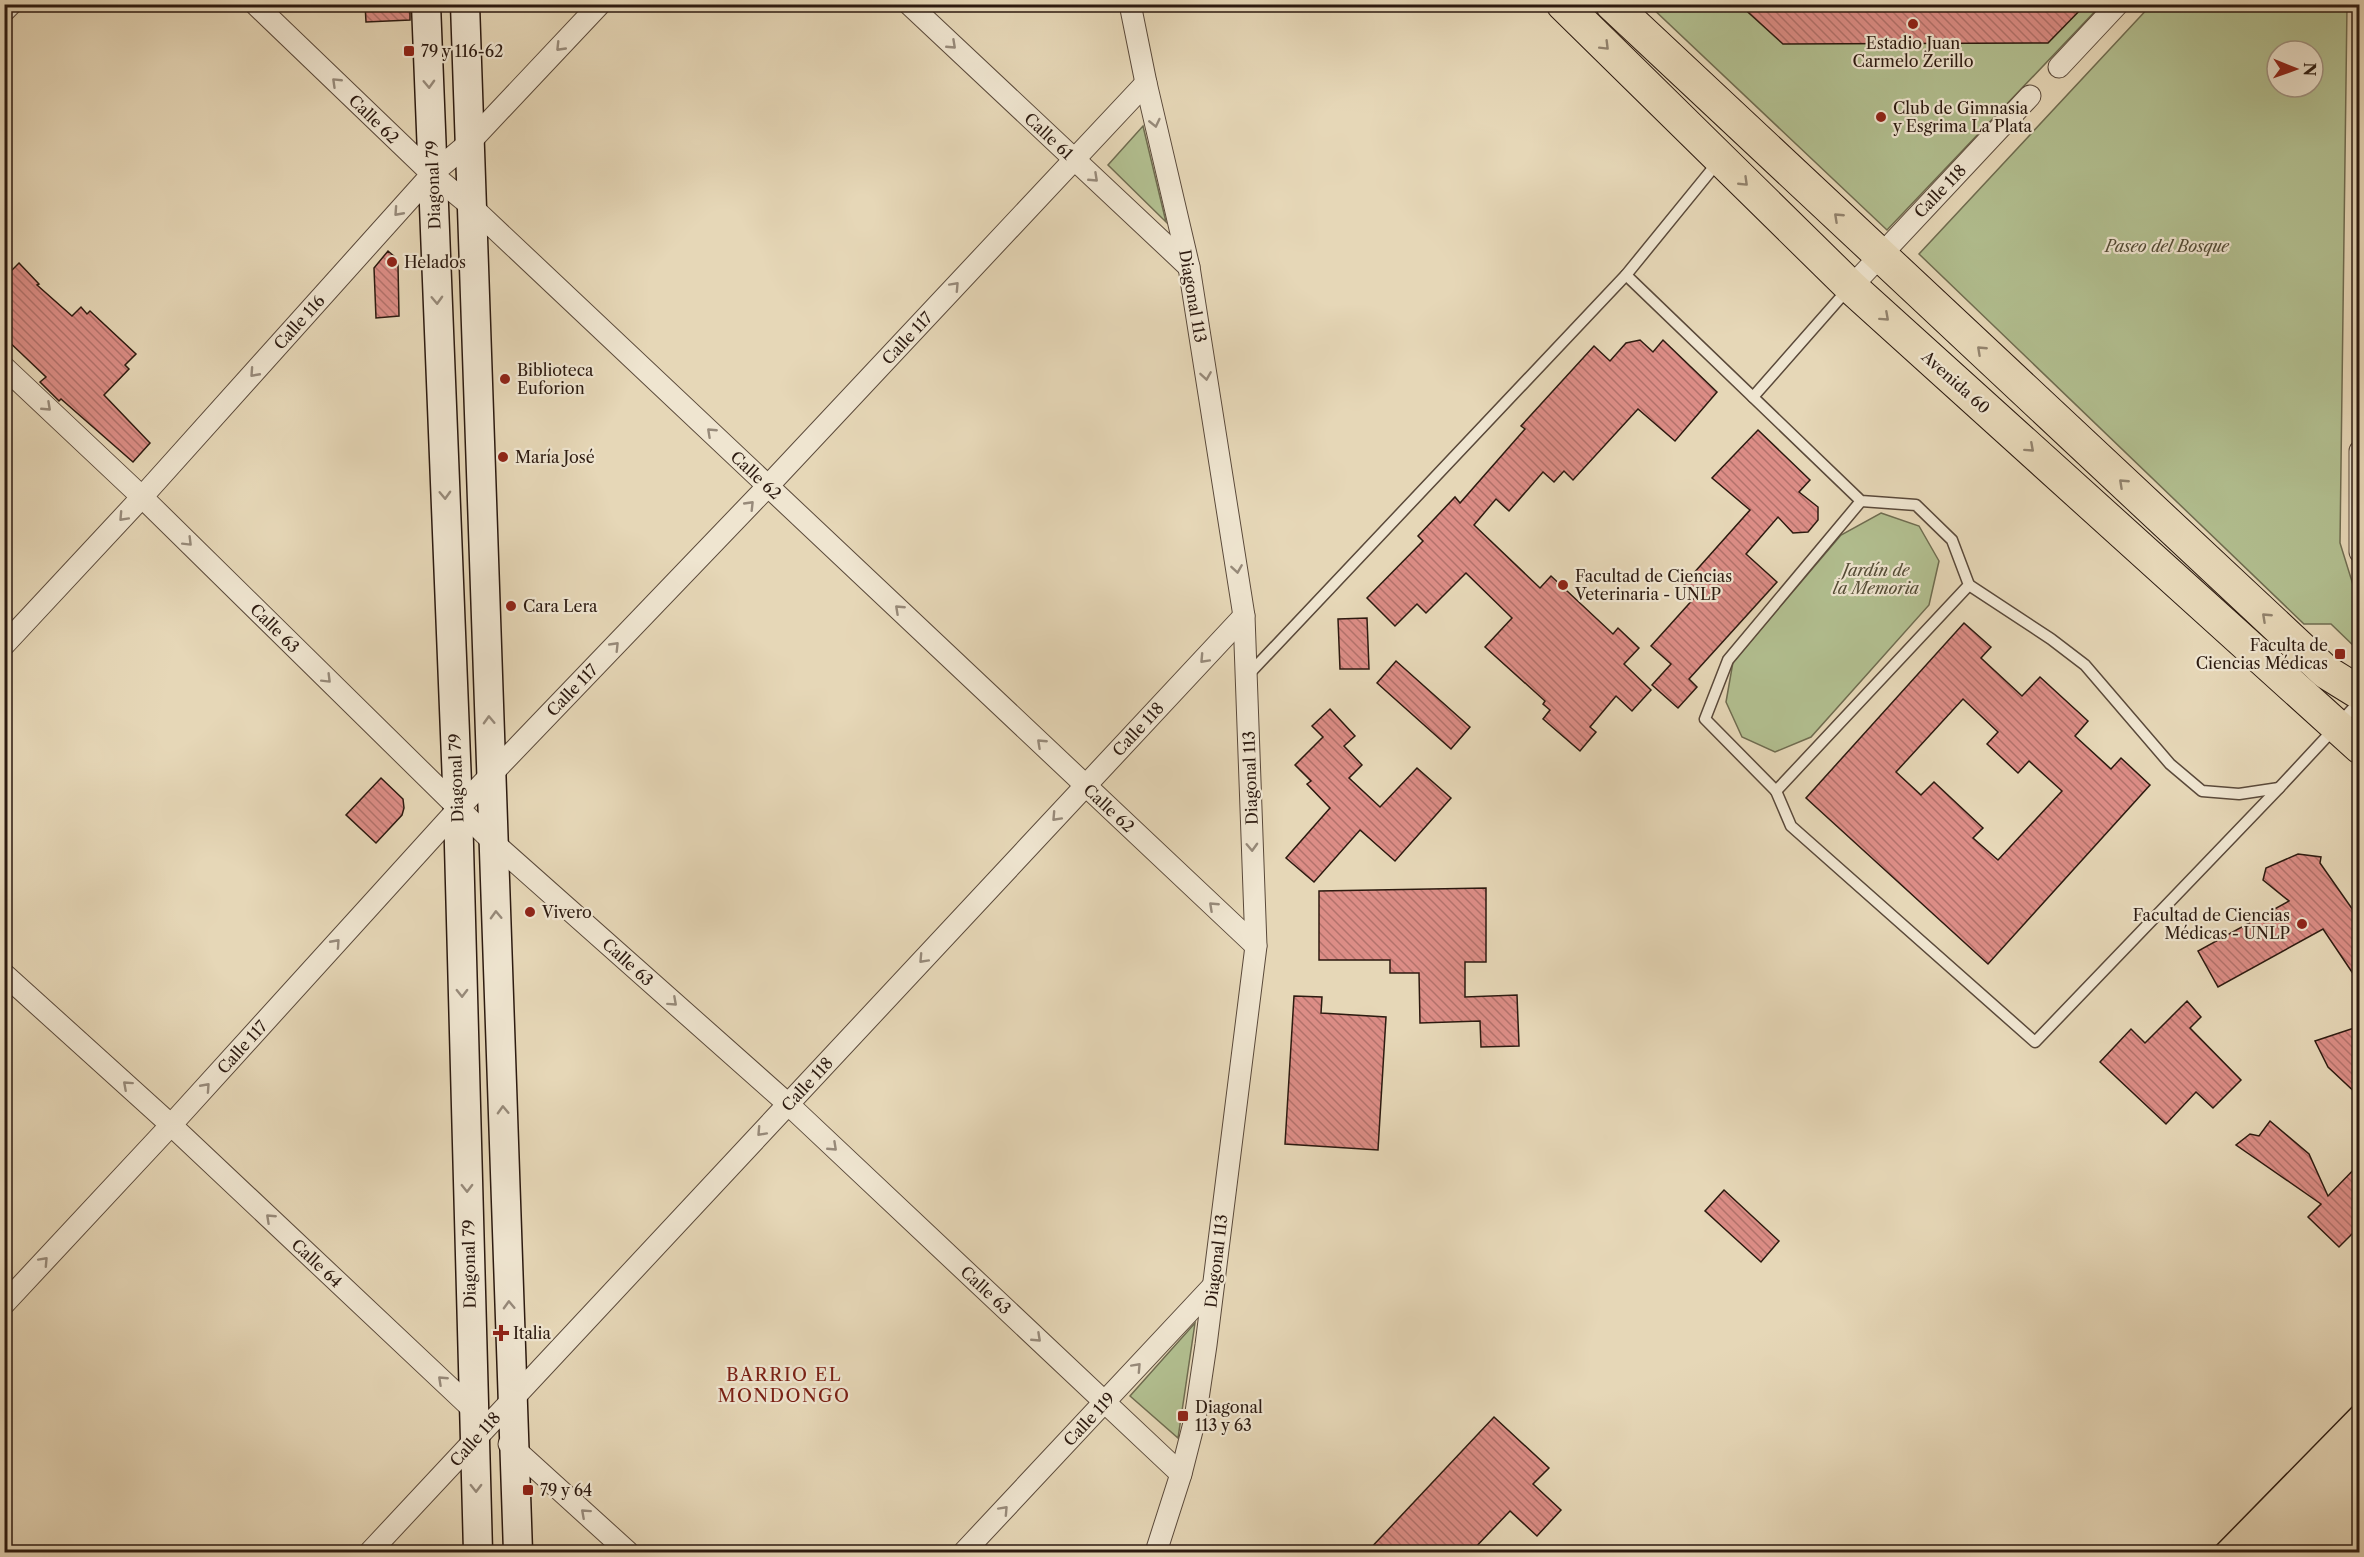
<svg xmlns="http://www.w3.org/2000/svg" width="2364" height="1557" font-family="'Libre Caslon Text',serif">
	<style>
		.green { fill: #b2bf90; stroke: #6f6c50; stroke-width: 1.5; fill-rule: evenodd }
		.building { fill: url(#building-back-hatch); stroke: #2c1a10; stroke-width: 1.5; fill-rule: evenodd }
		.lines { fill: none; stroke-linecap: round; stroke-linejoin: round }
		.service-casing { stroke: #5a493a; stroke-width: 13 }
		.minor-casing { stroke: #5a493a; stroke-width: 23 }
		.secondary-casing { stroke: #2c1a10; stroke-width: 31 }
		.primary-casing { stroke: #2c1a10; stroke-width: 35 }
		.service { stroke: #efe5d0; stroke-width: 10 }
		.minor { stroke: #efe5d0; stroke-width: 21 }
		.secondary { stroke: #efe5d0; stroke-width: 28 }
		.primary { stroke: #e6d7b7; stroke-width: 33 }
		.tram { stroke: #2c1a10; stroke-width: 1.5 }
		.oneway { stroke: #978a7a }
		.oneway2 { stroke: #92826c }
		.poi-dot { fill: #8f2418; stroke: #efe5d0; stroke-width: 2 }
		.labels { text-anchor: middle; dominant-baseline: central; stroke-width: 4.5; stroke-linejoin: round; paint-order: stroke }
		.poi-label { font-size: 16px; fill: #2c1a10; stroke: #efe5d0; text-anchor: start }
		.street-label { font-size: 16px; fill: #2c1a10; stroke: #efe5d0 }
		.park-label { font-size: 16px; font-style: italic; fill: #544c36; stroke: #efe5d0 }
		.neighbourhood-label { font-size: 18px; letter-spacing: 1.5px; fill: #7a1f14; stroke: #efe5d0 }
	</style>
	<defs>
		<pattern id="building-back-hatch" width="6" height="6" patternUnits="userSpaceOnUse" patternTransform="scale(1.5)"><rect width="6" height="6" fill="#dc8d86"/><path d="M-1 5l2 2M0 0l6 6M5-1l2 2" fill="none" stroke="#b3726c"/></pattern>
	</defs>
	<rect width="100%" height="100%" fill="#e6d7b7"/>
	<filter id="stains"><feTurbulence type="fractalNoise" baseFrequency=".00333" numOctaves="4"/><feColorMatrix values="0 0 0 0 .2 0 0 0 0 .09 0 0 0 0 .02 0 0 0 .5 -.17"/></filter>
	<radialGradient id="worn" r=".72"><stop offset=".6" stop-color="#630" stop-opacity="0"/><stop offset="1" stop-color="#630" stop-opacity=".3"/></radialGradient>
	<g class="green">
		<polygon points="1649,5 2101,5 1887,230"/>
		<path d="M 2151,5 L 2347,5 L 2340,543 L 2359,604 L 2359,651 L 2331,624 L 2304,624 L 1919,254 ZM 2277,51 L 2313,51 L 2313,87 L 2277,87 Z"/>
		<polygon points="1143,126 1166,222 1108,165"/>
		<polygon points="1881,513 1919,526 1939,561 1929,605 1811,737 1775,752 1742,737 1726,702 1733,662 1841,535"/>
		<polygon points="1195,1323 1178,1438 1130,1396"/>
	</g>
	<g class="building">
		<polygon points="365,4 410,4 410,20 366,22"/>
		<polygon points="1739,4 2086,4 2048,43 1783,44"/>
		<polygon points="388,251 396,258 398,265 399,316 376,318 374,268"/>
		<polygon points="19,263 39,284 37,285 72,316 81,307 87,314 90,311 136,354 125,365 129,369 104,395 150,443 133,462 61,399 59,401 40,382 46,377 4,337 4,278"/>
		<polygon points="1640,340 1653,352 1663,340 1717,392 1675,441 1638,409 1573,480 1564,471 1554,482 1543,472 1509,511 1496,499 1474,525 1540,588 1551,576 1613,634 1618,628 1639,648 1624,664 1651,690 1632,711 1616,696 1590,727 1596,732 1580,751 1543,719 1550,710 1543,704 1545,701 1485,647 1512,618 1466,573 1426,613 1417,604 1395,626 1367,598 1423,541 1418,536 1455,497 1460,503 1525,429 1521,426 1594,346 1610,361 1626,343"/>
		<polygon points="1758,430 1810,480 1799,492 1818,507 1818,520 1808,532 1793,533 1778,517 1746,554 1777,582 1689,679 1697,687 1678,708 1652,685 1671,664 1651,646 1696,596 1684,584 1750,510 1712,478"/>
		<polygon points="1367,618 1369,669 1340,669 1338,619"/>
		<path d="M 1964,623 L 1991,647 L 1981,658 L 2022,696 L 2040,677 L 2088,721 L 2075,736 L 2111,769 L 2121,758 L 2150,785 L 1988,964 L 1806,798 ZM 1963,699 L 1998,732 L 1987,744 L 2018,773 L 2029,761 L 2062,791 L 1998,860 L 1973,838 L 1983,828 L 1934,782 L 1921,795 L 1896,772 Z"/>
		<polygon points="1396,661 1470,727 1451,749 1377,683"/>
		<polygon points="1330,709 1355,736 1344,746 1362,765 1349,778 1380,807 1417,768 1451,798 1395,861 1360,830 1314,882 1286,858 1330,808 1307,784 1311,781 1295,765 1323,737 1312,726"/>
		<polygon points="381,778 403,799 404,808 402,815 376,843 346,815"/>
		<polygon points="2298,854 2321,857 2320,863 2360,920 2360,984 2323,929 2218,987 2198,951 2289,901 2263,880 2266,868"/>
		<polygon points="1486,888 1486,962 1465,962 1465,997 1517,995 1519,1046 1481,1047 1480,1021 1420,1023 1419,973 1390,973 1390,960 1319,960 1319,891"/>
		<polygon points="1294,996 1322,997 1321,1013 1386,1017 1378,1150 1285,1144"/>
		<polygon points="2187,1001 2201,1017 2190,1028 2241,1080 2213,1108 2196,1092 2166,1124 2100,1062 2131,1029 2145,1043"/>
		<polygon points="2360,1026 2360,1097 2328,1067 2315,1041"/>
		<polygon points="2270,1121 2309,1154 2328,1196 2360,1163 2360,1226 2339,1247 2308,1217 2321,1204 2236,1145 2250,1134 2259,1136"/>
		<polygon points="1724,1190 1779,1241 1761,1262 1705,1211"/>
		<polygon points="1494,1417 1549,1468 1533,1484 1561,1510 1537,1536 1510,1511 1471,1552 1367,1552"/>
	</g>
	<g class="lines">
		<g class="service-casing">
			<g id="service">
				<polyline points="1626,275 1861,501 1916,505 1952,540 1969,585 1776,791 1705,719 1728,660 1861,501"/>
				<polyline points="1753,397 1848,289"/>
				<polyline points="1969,585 2051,639 2085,665 2170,764 2202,791 2239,794 2279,788"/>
				<polyline points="1247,676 1626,275 1718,162"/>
				<polyline points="1776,791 1791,826 2035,1042 2279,788 2360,701"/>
			</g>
		</g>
		<g class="minor-casing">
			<g id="minor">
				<polyline points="255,4 432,174 472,207 1256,946"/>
				<polyline points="909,4 1189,267"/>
				<polyline points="1130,4 1146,83 1189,267 1244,616 1256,946 1206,1345 1195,1419 1181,1474 1156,1552"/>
				<polyline points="4,11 11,4"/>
				<polyline points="2059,67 2118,4"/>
				<polyline points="1851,287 2030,96"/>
				<polyline points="4,367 142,497 494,843 788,1104 1181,1474"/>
				<polyline points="2360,451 2360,552"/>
				<polyline points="4,645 142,497 432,174 470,142 600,4"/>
				<polyline points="4,974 171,1125 480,1416"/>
				<polyline points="4,1304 171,1125 458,809 768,486 1146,83"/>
				<polyline points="509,1444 628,1552"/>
				<polyline points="370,1552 1244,616"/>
				<polyline points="964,1552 1213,1286"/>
			</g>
		</g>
		<g class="secondary-casing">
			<g id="secondary">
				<polyline points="426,4 458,809 478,1552"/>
				<polyline points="465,4 518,1552"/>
			</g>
		</g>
		<g class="primary-casing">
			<g id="primary">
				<polyline points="1563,4 1851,287 2360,747"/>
				<polyline points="1612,4 2326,672 2360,693"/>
			</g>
		</g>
		<use href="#service" class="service"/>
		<use href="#minor" class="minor"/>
		<use href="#secondary" class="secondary"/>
		<use href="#primary" class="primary"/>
		<polyline class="tram" points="2210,1552 2360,1399"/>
	</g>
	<defs><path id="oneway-chevron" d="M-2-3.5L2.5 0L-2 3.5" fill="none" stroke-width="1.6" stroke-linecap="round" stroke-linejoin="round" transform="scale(1.5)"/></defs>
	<g class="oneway">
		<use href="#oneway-chevron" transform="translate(952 45) rotate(43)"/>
		<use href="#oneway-chevron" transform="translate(560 47) rotate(134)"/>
		<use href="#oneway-chevron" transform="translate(336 82) rotate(-136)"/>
		<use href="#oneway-chevron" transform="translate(429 84) rotate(88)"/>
		<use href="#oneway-chevron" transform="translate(1155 123) rotate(77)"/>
		<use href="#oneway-chevron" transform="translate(1094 178) rotate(43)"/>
		<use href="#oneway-chevron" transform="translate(398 212) rotate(132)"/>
		<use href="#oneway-chevron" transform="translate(955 286) rotate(-47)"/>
		<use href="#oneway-chevron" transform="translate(437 300) rotate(88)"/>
		<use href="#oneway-chevron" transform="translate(254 373) rotate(132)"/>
		<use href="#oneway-chevron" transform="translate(1206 376) rotate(81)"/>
		<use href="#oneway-chevron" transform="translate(47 407) rotate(43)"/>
		<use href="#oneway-chevron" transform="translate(711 432) rotate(-137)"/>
		<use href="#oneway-chevron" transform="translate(445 495) rotate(88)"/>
		<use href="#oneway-chevron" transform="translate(750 505) rotate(-46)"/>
		<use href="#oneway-chevron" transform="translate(123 517) rotate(133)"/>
		<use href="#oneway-chevron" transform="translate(188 542) rotate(45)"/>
		<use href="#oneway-chevron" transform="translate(1237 569) rotate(81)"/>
		<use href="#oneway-chevron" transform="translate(899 609) rotate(-137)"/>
		<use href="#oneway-chevron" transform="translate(615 646) rotate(-46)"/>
		<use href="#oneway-chevron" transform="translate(1204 659) rotate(133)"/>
		<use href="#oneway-chevron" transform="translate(327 679) rotate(45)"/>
		<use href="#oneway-chevron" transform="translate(489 720) rotate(-92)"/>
		<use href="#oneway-chevron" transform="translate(1041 743) rotate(-137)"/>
		<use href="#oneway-chevron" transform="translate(1056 817) rotate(133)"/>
		<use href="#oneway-chevron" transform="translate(1252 847) rotate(88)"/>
		<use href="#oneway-chevron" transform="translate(1213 906) rotate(-137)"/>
		<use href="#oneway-chevron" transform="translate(496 915) rotate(-92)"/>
		<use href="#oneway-chevron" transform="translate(336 943) rotate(-48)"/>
		<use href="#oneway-chevron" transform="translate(923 959) rotate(133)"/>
		<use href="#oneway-chevron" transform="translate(462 993) rotate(89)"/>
		<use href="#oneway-chevron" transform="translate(673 1002) rotate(42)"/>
		<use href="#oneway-chevron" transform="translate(127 1085) rotate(-138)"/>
		<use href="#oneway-chevron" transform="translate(206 1087) rotate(-48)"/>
		<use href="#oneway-chevron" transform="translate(503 1110) rotate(-92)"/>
		<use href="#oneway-chevron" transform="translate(761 1132) rotate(133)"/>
		<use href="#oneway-chevron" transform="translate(833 1147) rotate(43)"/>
		<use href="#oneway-chevron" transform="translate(467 1188) rotate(89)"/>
		<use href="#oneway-chevron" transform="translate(270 1218) rotate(-137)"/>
		<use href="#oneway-chevron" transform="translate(44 1261) rotate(-47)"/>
		<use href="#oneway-chevron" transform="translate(509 1305) rotate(-92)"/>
		<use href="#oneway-chevron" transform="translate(1037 1338) rotate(43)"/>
		<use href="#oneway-chevron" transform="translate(1137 1367) rotate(-47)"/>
		<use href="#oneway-chevron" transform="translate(442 1380) rotate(-137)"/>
		<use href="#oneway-chevron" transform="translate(476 1488) rotate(89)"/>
		<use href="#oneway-chevron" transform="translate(1004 1510) rotate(-47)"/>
		<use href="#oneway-chevron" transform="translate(585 1513) rotate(-138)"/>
	</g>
	<g class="oneway2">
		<use href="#oneway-chevron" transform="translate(1605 46) rotate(45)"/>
		<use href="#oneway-chevron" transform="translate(1744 182) rotate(44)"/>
		<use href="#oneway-chevron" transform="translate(1838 217) rotate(-137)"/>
		<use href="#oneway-chevron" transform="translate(1885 317) rotate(42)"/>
		<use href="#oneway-chevron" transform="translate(1981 350) rotate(-137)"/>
		<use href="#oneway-chevron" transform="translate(2030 448) rotate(42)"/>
		<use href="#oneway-chevron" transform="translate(2123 483) rotate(-137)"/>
		<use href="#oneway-chevron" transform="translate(2266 617) rotate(-137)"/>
	</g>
	<g class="poi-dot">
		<circle cx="1913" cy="24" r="6"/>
		<rect x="403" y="45" width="12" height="12" rx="3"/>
		<circle cx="1881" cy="117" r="6"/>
		<circle cx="392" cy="262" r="6"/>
		<circle cx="505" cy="379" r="6"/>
		<circle cx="503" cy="457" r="6"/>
		<circle cx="1563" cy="585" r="6"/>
		<circle cx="511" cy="606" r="6"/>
		<rect x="2334" y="648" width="12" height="12" rx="3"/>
		<circle cx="530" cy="912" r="6"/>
		<circle cx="2302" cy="924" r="6"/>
		<path d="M498 1324h6v6h6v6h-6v6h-6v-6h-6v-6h6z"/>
		<rect x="1177" y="1410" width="12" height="12" rx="3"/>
		<rect x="522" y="1484" width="12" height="12" rx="3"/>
	</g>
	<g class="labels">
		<g class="poi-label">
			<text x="1913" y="43" text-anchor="middle">Estadio Juan<tspan x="1913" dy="18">Carmelo Zerillo</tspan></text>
			<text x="421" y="51">79 y 116-62</text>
			<text x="1893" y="108">Club de Gimnasia<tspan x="1893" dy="18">y Esgrima La Plata</tspan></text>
			<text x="404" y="262">Helados</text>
			<text x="517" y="370">Biblioteca<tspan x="517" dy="18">Euforion</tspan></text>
			<text x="515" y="457">María José</text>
			<text x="1575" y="576">Facultad de Ciencias<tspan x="1575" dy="18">Veterinaria - UNLP</tspan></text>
			<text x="523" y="606">Cara Lera</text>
			<text x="2328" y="645" text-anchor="end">Faculta de<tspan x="2328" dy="18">Ciencias Médicas</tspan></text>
			<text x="542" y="912">Vivero</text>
			<text x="2290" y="915" text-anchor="end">Facultad de Ciencias<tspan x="2290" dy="18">Médicas - UNLP</tspan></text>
			<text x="513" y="1333">Italia</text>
			<text x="1195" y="1407">Diagonal<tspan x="1195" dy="18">113 y 63</tspan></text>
			<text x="540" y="1490">79 y 64</text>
		</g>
		<g class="street-label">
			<text transform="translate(374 119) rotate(44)">Calle 62</text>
			<text transform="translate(1049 136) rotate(43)">Calle 61</text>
			<text transform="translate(433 185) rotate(-92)">Diagonal 79</text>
			<text transform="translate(1940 191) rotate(-46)">Calle 118</text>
			<text transform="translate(1193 296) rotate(80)">Diagonal 113</text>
			<text transform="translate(299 322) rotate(-48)">Calle 116</text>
			<text transform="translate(907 338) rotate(-47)">Calle 117</text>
			<text transform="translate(1956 382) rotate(42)">Avenida 60</text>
			<text transform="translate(756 475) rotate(43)">Calle 62</text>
			<text transform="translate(275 628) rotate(45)">Calle 63</text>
			<text transform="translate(572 690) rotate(-46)">Calle 117</text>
			<text transform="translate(1138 729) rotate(-47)">Calle 118</text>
			<text transform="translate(456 778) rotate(-92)">Diagonal 79</text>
			<text transform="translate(1250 778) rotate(-92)">Diagonal 113</text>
			<text transform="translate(1109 808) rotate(43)">Calle 62</text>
			<text transform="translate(628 962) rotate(42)">Calle 63</text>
			<text transform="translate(242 1047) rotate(-48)">Calle 117</text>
			<text transform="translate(807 1084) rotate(-47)">Calle 118</text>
			<text transform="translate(1216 1261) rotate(-83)">Diagonal 113</text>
			<text transform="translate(317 1263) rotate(43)">Calle 64</text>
			<text transform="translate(469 1264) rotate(-91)">Diagonal 79</text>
			<text transform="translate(986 1290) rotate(43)">Calle 63</text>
			<text transform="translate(1089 1419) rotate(-47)">Calle 119</text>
			<text transform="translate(475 1439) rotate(-48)">Calle 118</text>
		</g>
		<g class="park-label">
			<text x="2167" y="246">Paseo del Bosque</text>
			<text x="1876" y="570">Jardín de<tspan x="1876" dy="18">la Memoria</tspan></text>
		</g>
		<g class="neighbourhood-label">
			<text x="784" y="1375">BARRIO EL<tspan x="784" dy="21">MONDONGO</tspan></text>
		</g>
	</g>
	<rect width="2364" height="1557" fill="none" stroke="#e6d7b7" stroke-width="24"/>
	<rect x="6" y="6" width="2352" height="1545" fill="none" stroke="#2c1a10" stroke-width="3"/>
	<rect x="12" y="12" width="2340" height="1533" fill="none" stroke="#2c1a10" stroke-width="1.5"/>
	<g transform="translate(2295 69) rotate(91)"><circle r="28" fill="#efe5d0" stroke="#a19483" stroke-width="1.5"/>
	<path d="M0-4.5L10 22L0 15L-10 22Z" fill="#8f2418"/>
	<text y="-9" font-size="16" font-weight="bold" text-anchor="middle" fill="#2c1a10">N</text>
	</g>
	<rect width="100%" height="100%" filter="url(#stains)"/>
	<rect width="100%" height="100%" fill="url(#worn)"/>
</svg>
